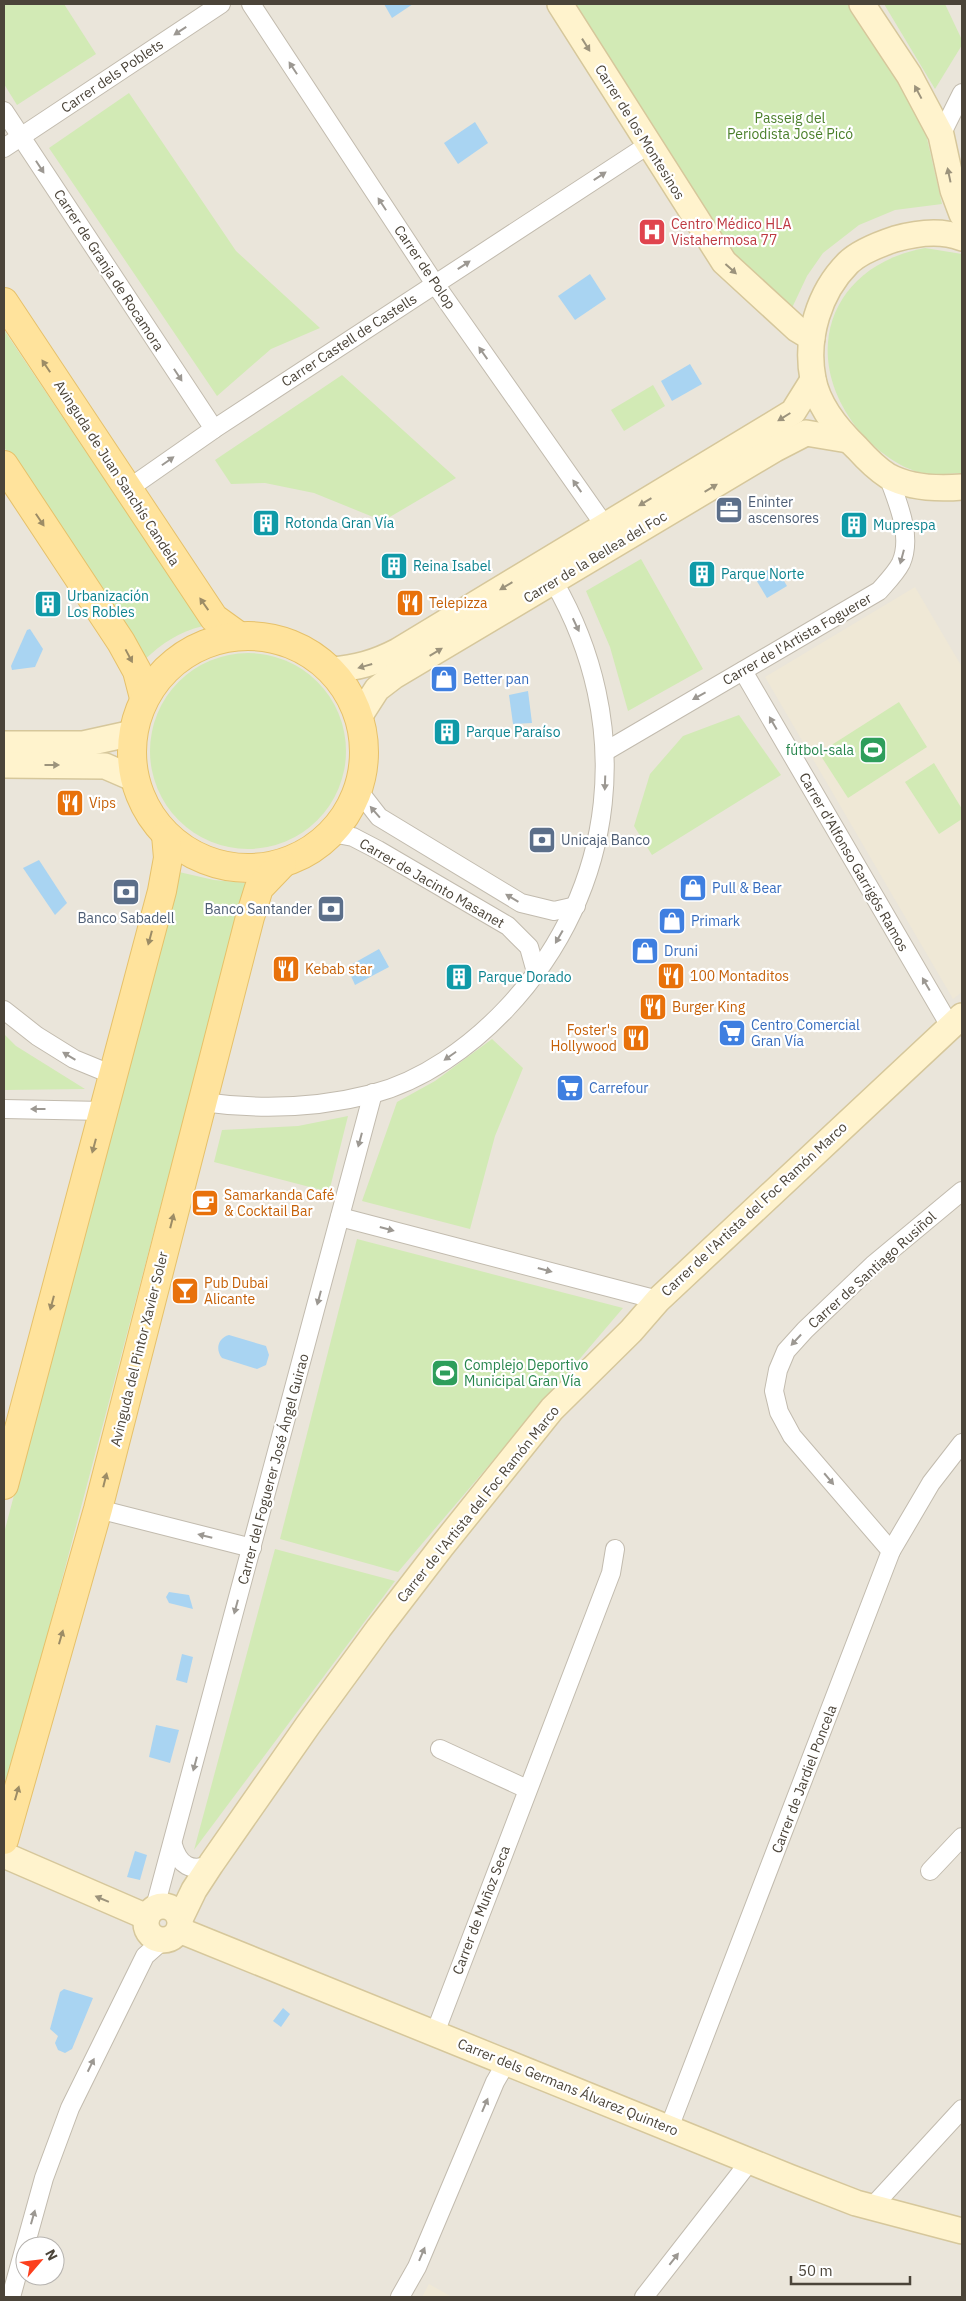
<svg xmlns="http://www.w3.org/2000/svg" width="966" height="2301" font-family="'IBM Plex Sans',sans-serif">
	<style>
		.residential { fill: #eae5da; fill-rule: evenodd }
		.education { fill: #efe8d6 }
		.green { fill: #d2eab5 }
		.water { fill: #a9d4f2 }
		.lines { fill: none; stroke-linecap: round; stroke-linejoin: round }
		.street-casing { stroke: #c2bbae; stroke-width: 20 }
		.secondary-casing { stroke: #d6c79b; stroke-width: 28 }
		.primary-casing { stroke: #e6c16a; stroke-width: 30 }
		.street { stroke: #fff; stroke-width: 18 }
		.secondary { stroke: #fff3cd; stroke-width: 25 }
		.primary { stroke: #ffe39c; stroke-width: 28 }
		.oneway { fill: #9c9892 }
		.oneway2 { fill: #9c937c }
		.oneway3 { fill: #9c8c66 }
		.labels { text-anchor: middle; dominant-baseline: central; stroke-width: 4.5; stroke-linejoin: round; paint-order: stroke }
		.street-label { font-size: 14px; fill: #4b4439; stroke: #fff }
		.park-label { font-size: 14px; fill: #4a7f2a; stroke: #fff }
		.health-label { font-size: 14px; fill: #be3a42; stroke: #fff; text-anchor: start }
		.service-label { font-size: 14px; fill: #4e5e75; stroke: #fff; text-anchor: start }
		.culture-label { font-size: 14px; fill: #0d838f; stroke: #fff; text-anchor: start }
		.food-label { font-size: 14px; fill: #c56008; stroke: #fff; text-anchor: start }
		.shop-label { font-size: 14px; fill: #366cbe; stroke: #fff; text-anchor: start }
		.leisure-label { font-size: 14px; fill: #27864d; stroke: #fff; text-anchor: end }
	</style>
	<rect width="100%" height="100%" fill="#f6f3ec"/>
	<path class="residential" d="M 4,4 L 962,4 L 962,2297 L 4,2297 ZM 25,2246 L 55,2246 L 55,2276 L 25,2276 Z"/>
	<g class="education">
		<polygon points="915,587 962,667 962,992 953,999 765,677"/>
		<polygon points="429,2284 452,2297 422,2297"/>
	</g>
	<g class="green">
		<polygon points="4,4 64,4 96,54 17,105 4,84"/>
		<polygon points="576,4 853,4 915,103 926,134 942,204 895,210 859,225 823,253 807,276 791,310 726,251"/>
		<polygon points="884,4 945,4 962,40 962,45 935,89"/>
		<polygon points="129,93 236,251 320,328 271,349 217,396 49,148"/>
		<path d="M 925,248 L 962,254 L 961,473 C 948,474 935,475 922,473 C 899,468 875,449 860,432 C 798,357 828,266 925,248 Z"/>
		<path d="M 4,330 L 203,626 C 178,632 163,643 144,660 L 4,447 Z"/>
		<polygon points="342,375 456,478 383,521 314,493 265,483 231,484 215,460"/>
		<polygon points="653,385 665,406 624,431 611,410"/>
		<polygon points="641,559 703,669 628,711 610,647 586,591"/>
		<circle cx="248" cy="751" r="98"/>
		<polygon points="899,702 927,747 848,798 819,753"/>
		<polygon points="739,715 781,775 652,855 634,826 650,774 683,736"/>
		<polygon points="934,763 962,809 962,819 939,834 905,782"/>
		<polygon points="179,872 214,880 246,883 4,1799 4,1533"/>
		<polygon points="4,1034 16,1046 85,1089 4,1090"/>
		<polygon points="492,1039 523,1068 495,1136 470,1229 362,1201 397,1102 435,1081"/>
		<polygon points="348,1116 329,1192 214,1162 222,1130 298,1126"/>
		<polygon points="357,1239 623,1308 398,1572 280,1539"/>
		<polygon points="275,1549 395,1581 194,1850"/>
	</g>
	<g class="water">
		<polygon points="384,4 413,4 392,18"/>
		<polygon points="475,122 488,143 458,164 444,143"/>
		<polygon points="590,274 606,299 575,320 558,296"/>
		<polygon points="690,364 702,384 672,401 661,381"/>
		<polygon points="775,566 787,586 767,598 755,578"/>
		<polygon points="30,629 43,649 35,667 12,670 11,666 27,630"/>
		<polygon points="528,691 532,723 513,724 509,695"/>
		<polygon points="39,860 67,903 55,915 23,868"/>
		<polygon points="379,949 389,967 355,985 347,967"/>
		<path d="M 229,1335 L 266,1346 L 269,1355 L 266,1365 L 257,1369 L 222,1358 C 215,1349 218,1338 229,1335 Z"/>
		<polygon points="169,1592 189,1595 193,1609 169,1603 166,1597"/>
		<polygon points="182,1654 193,1657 187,1683 176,1680"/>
		<polygon points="156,1725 179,1730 170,1763 149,1757"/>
		<polygon points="135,1851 147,1855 140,1880 127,1877"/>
		<polygon points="64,1989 93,1998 72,2049 65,2053 58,2050 55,2043 58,2036 50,2029 60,1992"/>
		<polygon points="283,2008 290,2014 281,2027 273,2021"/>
	</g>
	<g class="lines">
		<g class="street-casing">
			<g id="street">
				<polyline points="251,4 435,284 605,526"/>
				<polyline points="4,111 214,429"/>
				<polyline points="941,135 962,93"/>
				<polyline points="4,148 221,4"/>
				<polyline points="128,489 214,429 648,145"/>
				<polyline points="743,671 950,1026"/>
				<path d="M 606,751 L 879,591 C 886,583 896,573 901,563 C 913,536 897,501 888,476"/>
				<polyline points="358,790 379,817 521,903 554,911 576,906"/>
				<polyline points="332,833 353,837 378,850 508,926 529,947 536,972"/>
				<polyline points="4,1010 37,1036 74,1059 113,1075"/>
				<path d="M 202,1102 C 259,1110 317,1108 372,1094 C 423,1081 471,1046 506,1009 C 619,889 635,723 554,582"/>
				<polyline points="4,1109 104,1111"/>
				<polyline points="340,1217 658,1300"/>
				<polyline points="98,1509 252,1548"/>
				<polyline points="891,1551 792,1436 779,1412 774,1391 778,1370 786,1351 805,1330 873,1265 962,1191"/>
				<polyline points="440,1749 527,1789"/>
				<path d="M 173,1845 C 179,1865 191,1873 211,1864"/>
				<polyline points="930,1871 962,1837"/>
				<polyline points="155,1907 373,1093"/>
				<polyline points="435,2033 611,1573 615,1549"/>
				<polyline points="669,2128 891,1551 931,1483 962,1443"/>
				<polyline points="872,2207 962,2109"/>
				<polyline points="11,2297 44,2178 70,2108 145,1956 163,1940"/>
				<polyline points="400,2297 417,2267 495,2082 506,2063"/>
				<polyline points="644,2297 750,2161"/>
			</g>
		</g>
		<g class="secondary-casing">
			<g id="secondary">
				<polyline points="560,4 724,262 797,329 812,338"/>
				<polyline points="862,4 909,75 941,135 953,190 962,214"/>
				<path d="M 962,238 C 942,230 916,233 895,239 C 880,244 859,252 848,263 C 819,292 805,338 813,379 C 818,406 837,429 857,448 C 866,458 877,469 888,476 C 910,488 938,489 962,487"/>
				<path d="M 331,670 C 356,668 375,663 398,651 L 793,412 L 813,380"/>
				<polyline points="359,717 377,689 394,676 775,449 806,433 848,440"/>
				<polyline points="4,744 83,744 133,733"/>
				<polyline points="4,765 105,766 135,779"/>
				<polyline points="4,1855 147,1917"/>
				<circle cx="163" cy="1923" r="17"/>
				<polyline points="180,1919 194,1890 211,1864 308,1725 379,1628 442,1546 552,1409 631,1331 658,1300 962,1016"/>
				<polyline points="179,1930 789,2177 856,2203 962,2231"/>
			</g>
		</g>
		<g class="primary-casing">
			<g id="primary">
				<polyline points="4,302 214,618 239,636"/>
				<polyline points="4,465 121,642 137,671 144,698"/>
				<circle cx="248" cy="752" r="116"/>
				<polyline points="4,1485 162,891 168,858 166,835"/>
				<polyline points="4,1840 98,1509 250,917 259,888 282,864"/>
			</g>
		</g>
		<use href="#street" class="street"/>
		<use href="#secondary" class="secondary"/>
		<use href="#primary" class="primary"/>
	</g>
	<defs><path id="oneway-solid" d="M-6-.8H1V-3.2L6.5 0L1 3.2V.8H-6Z" transform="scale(1.25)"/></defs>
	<g class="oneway">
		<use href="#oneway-solid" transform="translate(180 31) rotate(147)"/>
		<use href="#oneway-solid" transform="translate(293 68) rotate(-123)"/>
		<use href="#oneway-solid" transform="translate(40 167) rotate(57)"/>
		<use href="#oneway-solid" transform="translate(600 176) rotate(-33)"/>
		<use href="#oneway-solid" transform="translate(382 204) rotate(-123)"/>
		<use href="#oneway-solid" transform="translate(464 265) rotate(-33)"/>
		<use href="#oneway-solid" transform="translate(483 353) rotate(-125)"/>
		<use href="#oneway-solid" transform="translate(178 375) rotate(57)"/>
		<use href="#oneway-solid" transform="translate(168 461) rotate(-35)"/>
		<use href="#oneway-solid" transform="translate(577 486) rotate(-125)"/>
		<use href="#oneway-solid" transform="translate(902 557) rotate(105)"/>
		<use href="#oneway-solid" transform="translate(576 625) rotate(65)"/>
		<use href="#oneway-solid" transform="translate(699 696) rotate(151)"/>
		<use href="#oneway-solid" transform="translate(773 723) rotate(-120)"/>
		<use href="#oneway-solid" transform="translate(605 783) rotate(92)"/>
		<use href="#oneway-solid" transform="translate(375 812) rotate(-131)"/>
		<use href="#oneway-solid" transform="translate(512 898) rotate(-149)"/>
		<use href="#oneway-solid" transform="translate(559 937) rotate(120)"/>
		<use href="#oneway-solid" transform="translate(926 984) rotate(-120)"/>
		<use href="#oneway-solid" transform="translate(69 1056) rotate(-149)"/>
		<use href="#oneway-solid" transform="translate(450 1056) rotate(145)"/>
		<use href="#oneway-solid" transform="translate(38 1109) rotate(-180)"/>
		<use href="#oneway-solid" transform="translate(360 1140) rotate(105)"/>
		<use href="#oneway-solid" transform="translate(387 1229) rotate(15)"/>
		<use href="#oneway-solid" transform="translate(545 1270) rotate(15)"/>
		<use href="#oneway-solid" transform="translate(319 1298) rotate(105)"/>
		<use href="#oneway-solid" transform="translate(796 1340) rotate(133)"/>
		<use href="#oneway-solid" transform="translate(829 1479) rotate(50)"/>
		<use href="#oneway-solid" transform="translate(205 1536) rotate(-166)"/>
		<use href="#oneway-solid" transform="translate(236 1607) rotate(105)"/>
		<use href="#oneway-solid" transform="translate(195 1764) rotate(105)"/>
		<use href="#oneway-solid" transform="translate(91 2065) rotate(-64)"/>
		<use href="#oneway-solid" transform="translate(485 2105) rotate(-67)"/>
		<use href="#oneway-solid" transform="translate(33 2217) rotate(-74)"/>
		<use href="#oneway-solid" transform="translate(422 2254) rotate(-67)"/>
		<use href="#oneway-solid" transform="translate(674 2259) rotate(-52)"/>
	</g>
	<g class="oneway2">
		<use href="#oneway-solid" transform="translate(586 45) rotate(58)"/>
		<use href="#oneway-solid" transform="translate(918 92) rotate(-118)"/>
		<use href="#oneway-solid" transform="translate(949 175) rotate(-102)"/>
		<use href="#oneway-solid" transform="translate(731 269) rotate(42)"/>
		<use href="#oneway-solid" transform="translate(784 417) rotate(148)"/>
		<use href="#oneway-solid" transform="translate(711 488) rotate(-31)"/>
		<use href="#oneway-solid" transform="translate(645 502) rotate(149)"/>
		<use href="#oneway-solid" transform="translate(506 586) rotate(149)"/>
		<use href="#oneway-solid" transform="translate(436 652) rotate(-31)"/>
		<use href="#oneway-solid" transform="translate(365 666) rotate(164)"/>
		<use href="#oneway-solid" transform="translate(52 765)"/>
		<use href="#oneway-solid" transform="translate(102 1899) rotate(-157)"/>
	</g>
	<g class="oneway3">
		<use href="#oneway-solid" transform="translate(46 366) rotate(-124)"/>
		<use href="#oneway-solid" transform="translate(40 520) rotate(56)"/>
		<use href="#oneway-solid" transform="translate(204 604) rotate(-125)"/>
		<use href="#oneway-solid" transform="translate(129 656) rotate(62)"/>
		<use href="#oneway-solid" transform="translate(150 938) rotate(105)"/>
		<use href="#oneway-solid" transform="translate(94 1146) rotate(105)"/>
		<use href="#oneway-solid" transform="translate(172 1221) rotate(-76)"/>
		<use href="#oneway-solid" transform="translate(52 1303) rotate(105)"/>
		<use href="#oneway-solid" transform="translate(105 1480) rotate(-76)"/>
		<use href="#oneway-solid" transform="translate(61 1637) rotate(-74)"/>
		<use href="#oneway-solid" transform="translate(17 1793) rotate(-74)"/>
	</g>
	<defs>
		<g id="hospital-square" transform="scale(1.4375)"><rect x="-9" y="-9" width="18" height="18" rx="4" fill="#e0444e" stroke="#fff"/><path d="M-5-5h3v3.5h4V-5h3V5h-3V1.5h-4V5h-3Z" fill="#fff"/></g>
		<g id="office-square" transform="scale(1.4375)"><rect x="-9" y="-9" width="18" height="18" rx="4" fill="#5c6f8a" stroke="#fff"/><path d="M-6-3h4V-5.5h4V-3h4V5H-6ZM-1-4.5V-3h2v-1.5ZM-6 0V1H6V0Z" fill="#fff"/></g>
		<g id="building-square" transform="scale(1.4375)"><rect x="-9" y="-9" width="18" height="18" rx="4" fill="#0f9aa8" stroke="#fff"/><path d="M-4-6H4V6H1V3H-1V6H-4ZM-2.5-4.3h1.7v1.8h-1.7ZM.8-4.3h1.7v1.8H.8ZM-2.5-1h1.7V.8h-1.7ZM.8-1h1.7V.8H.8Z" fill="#fff"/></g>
		<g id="restaurant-square" transform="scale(1.4375)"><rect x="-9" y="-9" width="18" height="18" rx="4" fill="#e8710a" stroke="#fff"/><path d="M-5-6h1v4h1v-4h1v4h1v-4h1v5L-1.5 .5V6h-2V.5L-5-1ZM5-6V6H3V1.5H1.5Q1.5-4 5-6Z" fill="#fff"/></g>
		<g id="shop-square" transform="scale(1.4375)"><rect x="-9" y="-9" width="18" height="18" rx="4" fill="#3f7fe0" stroke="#fff"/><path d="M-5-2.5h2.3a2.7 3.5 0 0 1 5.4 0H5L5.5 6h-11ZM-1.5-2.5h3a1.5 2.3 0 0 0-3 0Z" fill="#fff"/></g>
		<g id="stadium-square" transform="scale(1.4375)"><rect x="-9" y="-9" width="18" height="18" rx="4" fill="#2e9e5b" stroke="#fff"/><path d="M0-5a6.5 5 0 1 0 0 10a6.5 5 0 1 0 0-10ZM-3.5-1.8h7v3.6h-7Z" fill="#fff"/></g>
		<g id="bank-square" transform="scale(1.4375)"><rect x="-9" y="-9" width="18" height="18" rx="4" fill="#5c6f8a" stroke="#fff"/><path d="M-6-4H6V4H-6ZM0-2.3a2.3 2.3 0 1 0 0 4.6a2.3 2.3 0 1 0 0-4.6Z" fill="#fff"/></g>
		<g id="supermarket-square" transform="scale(1.4375)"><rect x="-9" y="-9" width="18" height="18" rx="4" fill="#3f7fe0" stroke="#fff"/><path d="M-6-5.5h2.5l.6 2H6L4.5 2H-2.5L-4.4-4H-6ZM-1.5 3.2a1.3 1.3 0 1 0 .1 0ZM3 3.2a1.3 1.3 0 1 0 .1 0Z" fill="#fff"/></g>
		<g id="cafe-square" transform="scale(1.4375)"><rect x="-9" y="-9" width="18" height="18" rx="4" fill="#e8710a" stroke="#fff"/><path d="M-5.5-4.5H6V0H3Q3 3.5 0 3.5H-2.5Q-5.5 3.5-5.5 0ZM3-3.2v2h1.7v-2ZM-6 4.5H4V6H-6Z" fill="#fff"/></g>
		<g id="bar-square" transform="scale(1.4375)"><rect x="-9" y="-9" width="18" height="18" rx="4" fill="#e8710a" stroke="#fff"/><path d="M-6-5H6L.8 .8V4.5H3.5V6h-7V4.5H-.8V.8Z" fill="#fff"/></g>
	</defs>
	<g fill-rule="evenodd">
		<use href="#hospital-square" x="652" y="232"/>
		<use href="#office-square" x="729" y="510"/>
		<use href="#building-square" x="266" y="523"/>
		<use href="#building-square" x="854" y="525"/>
		<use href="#building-square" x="394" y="566"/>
		<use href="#building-square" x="702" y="574"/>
		<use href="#restaurant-square" x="410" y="603"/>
		<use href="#building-square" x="48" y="604"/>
		<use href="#shop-square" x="444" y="679"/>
		<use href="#building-square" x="447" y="732"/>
		<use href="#stadium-square" x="873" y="750"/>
		<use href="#restaurant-square" x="70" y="803"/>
		<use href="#bank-square" x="542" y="840"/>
		<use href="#shop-square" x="693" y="888"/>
		<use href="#bank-square" x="126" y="892"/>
		<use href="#bank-square" x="331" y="909"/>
		<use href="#shop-square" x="672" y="921"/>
		<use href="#shop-square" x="645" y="951"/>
		<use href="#restaurant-square" x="286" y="969"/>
		<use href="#restaurant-square" x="671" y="976"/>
		<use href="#building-square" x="459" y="977"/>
		<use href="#restaurant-square" x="653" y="1007"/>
		<use href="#supermarket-square" x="732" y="1033"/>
		<use href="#restaurant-square" x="636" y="1038"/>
		<use href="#supermarket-square" x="570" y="1088"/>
		<use href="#cafe-square" x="205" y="1203"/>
		<use href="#bar-square" x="185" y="1291"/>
		<use href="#stadium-square" x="445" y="1373"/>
	</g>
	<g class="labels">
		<g class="street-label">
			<text transform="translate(112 76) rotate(-34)">Carrer dels Poblets</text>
			<text transform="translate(640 132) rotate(58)">Carrer de los Montesinos</text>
			<text transform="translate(425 267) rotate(56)">Carrer de Polop</text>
			<text transform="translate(109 270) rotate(57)">Carrer de Granja de Rocamora</text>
			<text transform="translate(349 340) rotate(-33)">Carrer Castell de Castells</text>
			<text transform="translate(117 473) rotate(57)">Avinguda de Juan Sanchís Candela</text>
			<text transform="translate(595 557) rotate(-31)">Carrer de la Bellea del Foc</text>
			<text transform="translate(797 639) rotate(-30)">Carrer de l'Artista Foguerer</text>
			<text transform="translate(854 862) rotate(60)">Carrer d'Alfonso Garrigós Ramos</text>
			<text transform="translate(432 883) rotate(30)">Carrer de Jacinto Masanet</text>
			<text transform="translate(754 1209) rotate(-43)">Carrer de l'Artista del Foc Ramón Marco</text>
			<text transform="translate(872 1270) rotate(-42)">Carrer de Santiago Rusiñol</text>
			<text transform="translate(139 1349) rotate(-76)">Avinguda del Pintor Xavier Soler</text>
			<text transform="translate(273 1469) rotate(-75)">Carrer del Foguerer José Ángel Guirao</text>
			<text transform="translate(478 1504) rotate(-51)">Carrer de l'Artista del Foc Ramón Marco</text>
			<text transform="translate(804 1779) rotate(-69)">Carrer de Jardiel Poncela</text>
			<text transform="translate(481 1910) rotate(-69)">Carrer de Muñoz Seca</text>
			<text transform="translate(568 2087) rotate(22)">Carrer dels Germans Álvarez Quintero</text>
		</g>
		<g class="park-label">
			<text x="790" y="118">Passeig del<tspan x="790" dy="16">Periodista José Picó</tspan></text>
		</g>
		<g class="health-label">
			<text x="671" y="224">Centro Médico HLA<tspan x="671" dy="16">Vistahermosa 77</tspan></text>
		</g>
		<g class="service-label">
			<text x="748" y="502">Eninter<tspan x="748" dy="16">ascensores</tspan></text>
			<text x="561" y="840">Unicaja Banco</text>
			<text x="312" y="909" text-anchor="end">Banco Santander</text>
			<text x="126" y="918" text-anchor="middle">Banco Sabadell</text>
		</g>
		<g class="culture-label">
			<text x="285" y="523">Rotonda Gran Vía</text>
			<text x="873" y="525">Muprespa</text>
			<text x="413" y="566">Reina Isabel</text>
			<text x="721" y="574">Parque Norte</text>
			<text x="67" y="596">Urbanización<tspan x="67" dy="16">Los Robles</tspan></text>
			<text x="466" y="732">Parque Paraíso</text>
			<text x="478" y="977">Parque Dorado</text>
		</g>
		<g class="food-label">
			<text x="429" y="603">Telepizza</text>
			<text x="89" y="803">Vips</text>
			<text x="305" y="969">Kebab star</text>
			<text x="690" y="976">100 Montaditos</text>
			<text x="672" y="1007">Burger King</text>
			<text x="617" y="1030" text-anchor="end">Foster's<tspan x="617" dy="16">Hollywood</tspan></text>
			<text x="224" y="1195">Samarkanda Café<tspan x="224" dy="16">&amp; Cocktail Bar</tspan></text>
			<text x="204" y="1283">Pub Dubai<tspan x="204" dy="16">Alicante</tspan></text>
		</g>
		<g class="shop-label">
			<text x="463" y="679">Better pan</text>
			<text x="712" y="888">Pull &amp; Bear</text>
			<text x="691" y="921">Primark</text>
			<text x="664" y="951">Druni</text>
			<text x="751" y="1025">Centro Comercial<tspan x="751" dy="16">Gran Vía</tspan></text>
			<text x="589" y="1088">Carrefour</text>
		</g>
		<g class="leisure-label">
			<text x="854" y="750">fútbol-sala</text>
			<text x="464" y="1365" text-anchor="start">Complejo Deportivo<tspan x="464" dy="16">Municipal Gran Vía</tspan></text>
		</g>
	</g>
	<rect width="966" height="2301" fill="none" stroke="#4b4439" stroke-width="10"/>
	<g transform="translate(40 2261) rotate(62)"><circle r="24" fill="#ffffff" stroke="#b7b4b0"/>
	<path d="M0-4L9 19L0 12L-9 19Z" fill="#fc3f1d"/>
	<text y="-8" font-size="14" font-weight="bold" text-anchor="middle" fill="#4b4439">N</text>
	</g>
	<path d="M791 2276v8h119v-8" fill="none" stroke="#4b4439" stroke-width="2.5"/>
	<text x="798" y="2276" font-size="15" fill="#4b4439" stroke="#ffffff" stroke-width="4" paint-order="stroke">50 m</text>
</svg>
